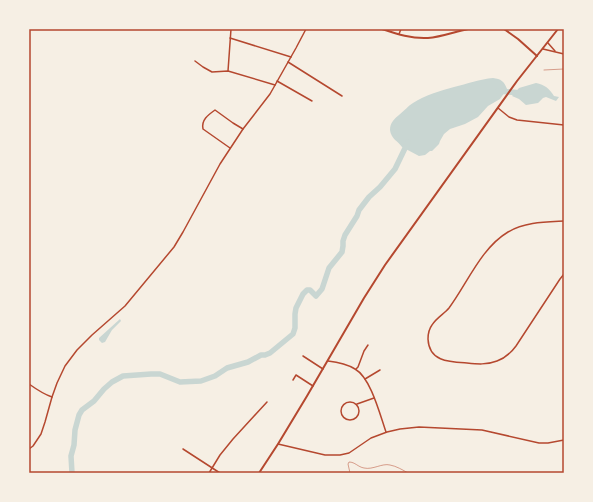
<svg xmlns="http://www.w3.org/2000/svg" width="593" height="502" font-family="'Zilla Slab',serif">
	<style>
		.water { fill: #c9d6d2 }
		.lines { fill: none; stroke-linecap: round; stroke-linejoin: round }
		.river { stroke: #c9d6d2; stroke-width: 5.5 }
		.path { stroke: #b5482f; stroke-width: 0.5 }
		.minor { stroke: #b5482f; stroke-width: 1.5 }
		.tertiary { stroke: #b5482f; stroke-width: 1.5 }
		.secondary { stroke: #b5482f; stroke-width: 2 }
		.neatline { fill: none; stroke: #b5482f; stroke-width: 1.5 }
	</style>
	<rect width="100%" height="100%" fill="#f6efe4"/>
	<g class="water">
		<path d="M 493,78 C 501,79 504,81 507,89 L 500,99 L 488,106 L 478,117 L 465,124 L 450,129 L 444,134 L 440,141 L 439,144 L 432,151 L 430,151 L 425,155 L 419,156 L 402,147 C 398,141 391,139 390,130 C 390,123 394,119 399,115 C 404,111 408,106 413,103 C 425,95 440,91 454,87 C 467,84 480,79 493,78 Z"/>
		<path d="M 536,83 C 545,85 549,88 554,96 L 559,97 L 556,101 L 546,97 L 543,98 L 538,103 L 526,105 L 519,99 L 512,96 L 519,88 Z"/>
		<polygon points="120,319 121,321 112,330 105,342 102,343 99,340 99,338"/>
	</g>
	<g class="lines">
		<g class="river">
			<polyline points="498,91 521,93"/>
			<polyline points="72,473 71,456 74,445 75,430 79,415 82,410 94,401 104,389 112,382 123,376 151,374 160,374 180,382 201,381 215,376 227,368 248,362 261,355 265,355 270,353 293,334 295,328 295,314 296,308 303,294 307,290 310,290 316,296 322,289 329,268 342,252 343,246 343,241 345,235 357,216 359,210 369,197 380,187 395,169 408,142"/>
		</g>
		<g class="path">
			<polyline points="544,70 564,69"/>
			<path d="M 350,473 L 348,464 L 349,462 C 355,462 358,467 364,468 C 373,470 382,463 390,465 C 396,466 403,470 408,473"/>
		</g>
		<g class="minor">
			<polyline points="399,34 401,29"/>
			<polyline points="230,38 291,57"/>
			<polyline points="548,43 555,51"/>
			<polyline points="543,49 564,54"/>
			<polyline points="195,61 203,67 212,72 228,71 275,85"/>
			<polyline points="288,62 342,96"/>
			<polyline points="228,71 231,29"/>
			<polyline points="277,81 312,101"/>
			<polyline points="498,108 509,117 517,120 564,125"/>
			<path d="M 230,148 L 203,129 C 201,120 208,115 215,110 L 233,123 L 243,129"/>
			<path d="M 564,221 C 545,222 525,222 508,232 C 481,248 467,284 449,308 C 444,314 436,318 432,325 C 429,329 428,334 428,339 C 429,362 450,362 467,363 C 477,364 487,365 497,361 C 505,358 511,353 516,346 L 560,279 L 564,274"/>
			<polyline points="303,356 323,369"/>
			<path d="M 328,361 C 337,362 347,364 355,369 C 371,378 380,415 386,432"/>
			<polyline points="356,369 358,367 364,351 368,345"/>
			<polyline points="365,379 380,370"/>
			<polyline points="293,380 296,375 313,386"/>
			<circle cx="350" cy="411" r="9"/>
			<polyline points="357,404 374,398"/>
			<polyline points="183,449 220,473"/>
			<polyline points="209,473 220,455 233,439 267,402"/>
		</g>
		<g class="tertiary">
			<path d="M 29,384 C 36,389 43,394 52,397"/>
			<polyline points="278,444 325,455 340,455 349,453 371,438 387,432 400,429 419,427 482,430 539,443 548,443 564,440"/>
			<polyline points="29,449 33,446 41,434 45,422 52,397 57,383 65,366 77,350 92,335 125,306 174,247 183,232 220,164 243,129 270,94 296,48 306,29"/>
		</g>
		<g class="secondary">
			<path d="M 382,29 C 397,34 412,39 428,38 C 441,37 454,32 468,29"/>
			<polyline points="504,29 518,39 537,56"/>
			<polyline points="259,473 278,444 307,396 364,298 385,265 517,81 558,29"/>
		</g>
	</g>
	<rect width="593" height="502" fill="none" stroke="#f6efe4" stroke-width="60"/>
	<rect x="30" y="30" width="533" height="442" class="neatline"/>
</svg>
